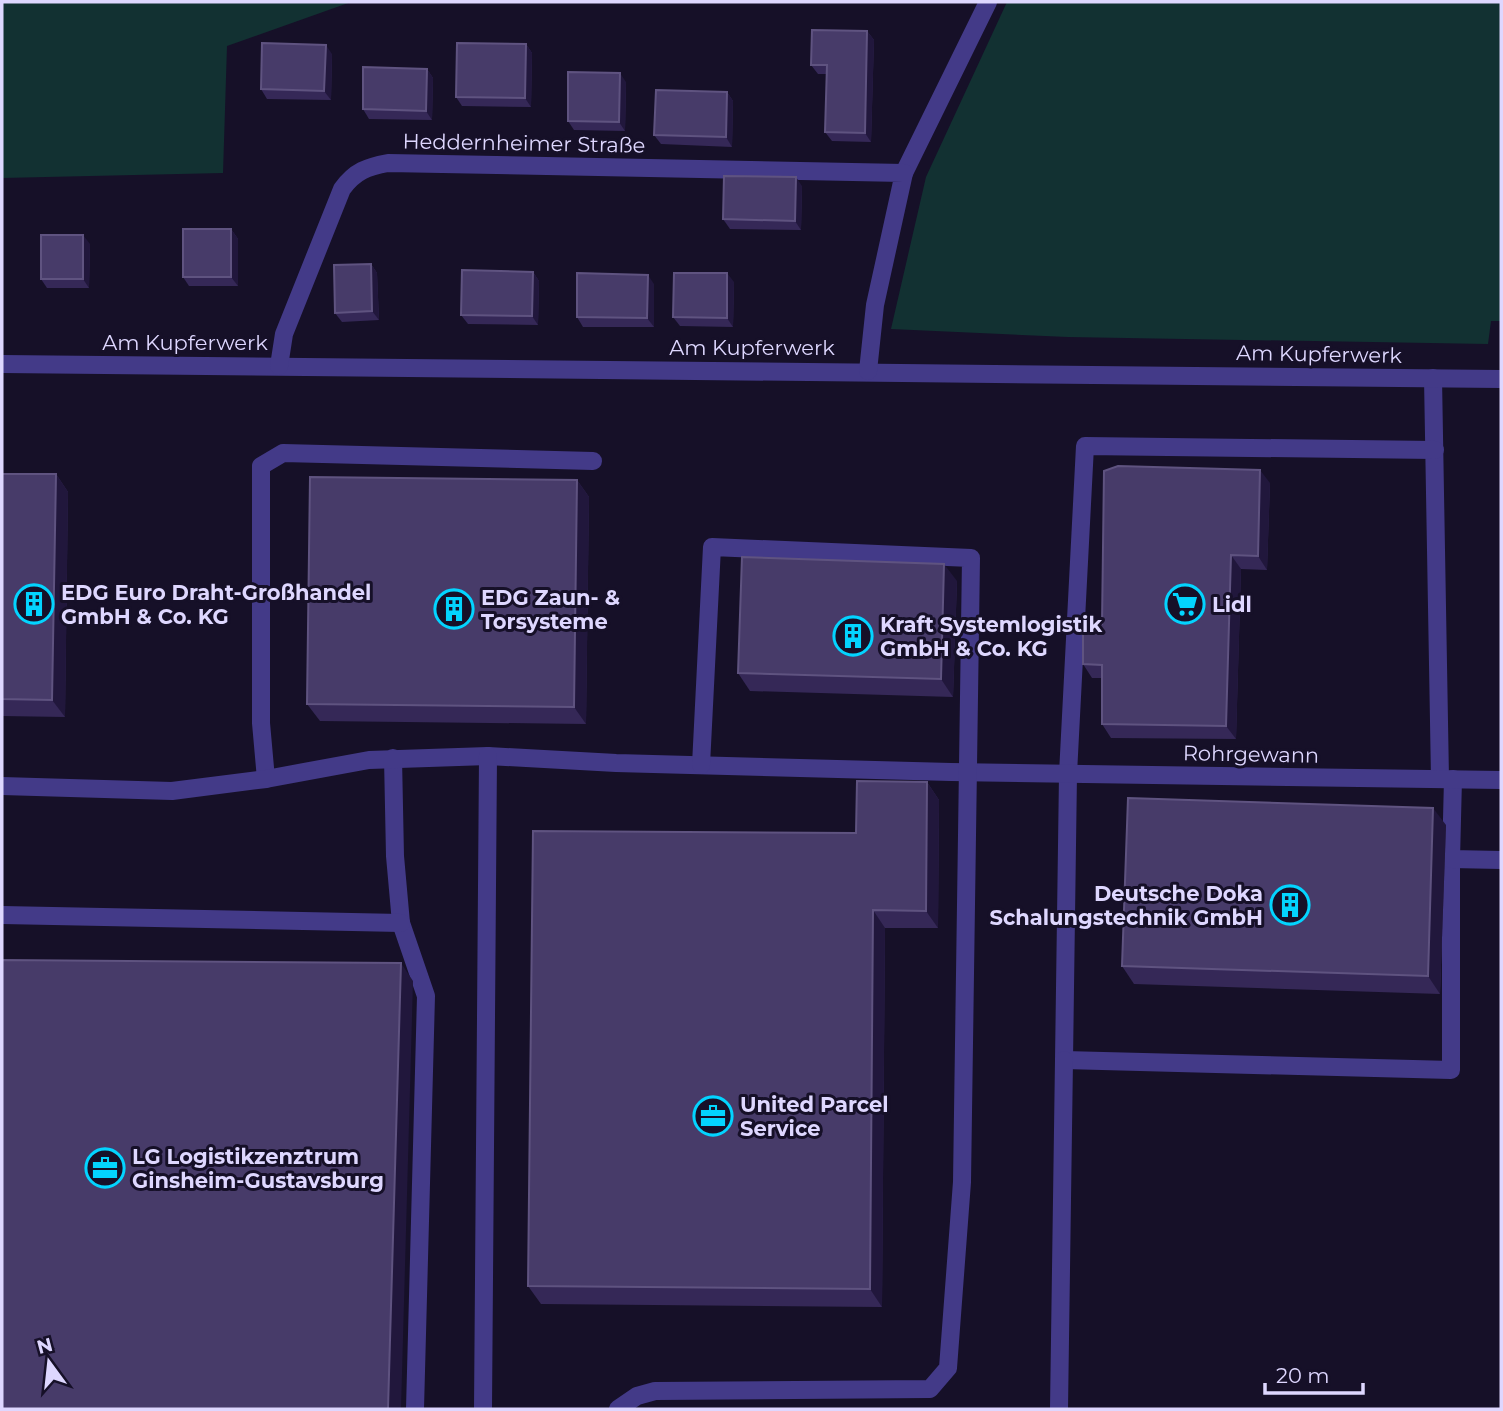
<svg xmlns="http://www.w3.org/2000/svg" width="1503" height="1411" font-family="Montserrat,sans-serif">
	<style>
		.green { fill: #123132 }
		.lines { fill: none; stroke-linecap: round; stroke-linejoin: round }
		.service { stroke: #433a88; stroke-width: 18 }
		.minor { stroke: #433a88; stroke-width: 18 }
		.wall { fill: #352857 }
		.shaded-wall { fill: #21173c }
		.building { fill: #473b69; stroke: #5f5380; stroke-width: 2 }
		.labels { text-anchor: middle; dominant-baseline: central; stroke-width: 6; stroke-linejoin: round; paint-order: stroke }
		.street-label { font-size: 21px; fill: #ded7ff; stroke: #161028 }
		.poi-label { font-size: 21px; font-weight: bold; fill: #ded7ff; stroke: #161028; text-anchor: start }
	</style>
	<rect width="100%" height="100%" fill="#161028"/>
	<g class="green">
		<polygon points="2,2 351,2 227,46 223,173 2,178"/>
		<polygon points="1007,2 1501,2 1501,321 1491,321 1488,344 1068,337 891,329 926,177"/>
	</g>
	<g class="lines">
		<g class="service">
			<polyline points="1433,378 1440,779"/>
			<polyline points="1435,450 1085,446 1068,774 1064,1060 1451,1070 1451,859"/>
			<polyline points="393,758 395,856 401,923 426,996 415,1409"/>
			<polyline points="266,779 261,723 261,466 283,453 593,461"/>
			<polyline points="1453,779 1451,859 1501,860"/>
			<polyline points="2,786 172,791 266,779 369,760 488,756 616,763 951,772 1501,780"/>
			<polyline points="2,915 401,923"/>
			<polyline points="483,1409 488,756"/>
			<polyline points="618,1409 637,1396 655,1391 930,1389 948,1368 962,1182 971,558 712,547 701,765"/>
			<polyline points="1059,1409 1064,1060"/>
		</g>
		<g class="minor">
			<polyline points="904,173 988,2"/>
			<polyline points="2,364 1501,379"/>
			<path d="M 279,366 L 284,334 L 342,189 C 355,171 367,167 388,163 L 904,173 L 875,305 L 868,371"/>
		</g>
	</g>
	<g class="wall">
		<polygon points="867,31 874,40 871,142 832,141 825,132 827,74 818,74 811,65"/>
		<polygon points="526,44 532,53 531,107 462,106 456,97"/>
		<polygon points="332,54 331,100 267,99 261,89"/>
		<polygon points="427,69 433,78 432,120 369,119 363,109"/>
		<polygon points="626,82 625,131 574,130 568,121"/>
		<polygon points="727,92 733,101 732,147 661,144 654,135"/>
		<polygon points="802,186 801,230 730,229 723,219"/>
		<polygon points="231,229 238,239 238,286 189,286 183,277"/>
		<polygon points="90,244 89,288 47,288 41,279"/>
		<polygon points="371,264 377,273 379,320 342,322 335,313"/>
		<polygon points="533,272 539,281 538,325 468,324 461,315"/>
		<polygon points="734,282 733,327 680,326 673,317"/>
		<polygon points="654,284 654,327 583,327 577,317"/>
		<polygon points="2,474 56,474 68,492 65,717 2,716"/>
		<polygon points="577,480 589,497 586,724 320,721 307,704"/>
		<polygon points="1270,483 1267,570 1241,569 1236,739 1111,738 1102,724 1102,678 1092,678 1083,664 1102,624"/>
		<polygon points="957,581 953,697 750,691 738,673"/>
		<polygon points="927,782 939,800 938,928 885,928 882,1307 541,1304 528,1286 856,833"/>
		<polygon points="1446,825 1440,994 1134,984 1122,966"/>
	</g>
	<g class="shaded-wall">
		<polygon points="867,31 874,40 871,142 865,133"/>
		<polygon points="526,44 532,53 531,107 525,98"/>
		<polygon points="326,45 332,54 331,100 324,91"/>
		<polygon points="427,69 433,78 432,120 426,111"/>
		<polygon points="620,73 626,82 625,131 619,122"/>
		<polygon points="727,92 733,101 732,147 726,137"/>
		<polygon points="796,177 802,186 801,230 795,221"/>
		<polygon points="231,229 238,239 238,286 231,277"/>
		<polygon points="83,235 90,244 89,288 83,279"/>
		<polygon points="371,264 377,273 379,320 372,311"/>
		<polygon points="533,272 539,281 538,325 532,316"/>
		<polygon points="727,273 734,282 733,327 727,318"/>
		<polygon points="648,275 654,284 654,327 647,318"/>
		<polygon points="1260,470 1270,483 1267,570 1258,556"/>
		<polygon points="56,474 68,492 65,717 52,700"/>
		<polygon points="577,480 589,497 586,724 574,707"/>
		<polygon points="1231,555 1241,569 1236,739 1226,726"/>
		<polygon points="944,564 957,581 953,697 941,679"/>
		<polygon points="927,782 939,800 938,928 926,911"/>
		<polygon points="1433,808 1446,825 1440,994 1428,976"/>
		<polygon points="873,910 885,928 882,1307 870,1289"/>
		<polygon points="401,963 413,981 401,1409 388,1409"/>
	</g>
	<g class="building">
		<polygon points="812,30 867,31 865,133 825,132 827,65 811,65"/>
		<polygon points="262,43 326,45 324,91 261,89"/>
		<polygon points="457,43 526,44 525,98 456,97"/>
		<polygon points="363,67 427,69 426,111 363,109"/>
		<polygon points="568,72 620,73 619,122 568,121"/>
		<polygon points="656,90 727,92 726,137 654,135"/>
		<polygon points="724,176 796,177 795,221 723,219"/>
		<rect x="183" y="229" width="48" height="48"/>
		<rect x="41" y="235" width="42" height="44"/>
		<polygon points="371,264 372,311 335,313 334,265"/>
		<polygon points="462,270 533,272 532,316 461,315"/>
		<polygon points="577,273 648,275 647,318 577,317"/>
		<polygon points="674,273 727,273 727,318 673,317"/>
		<polygon points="1118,466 1260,470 1258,556 1231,555 1226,726 1102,724 1102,665 1083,664 1083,624 1102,624 1104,471"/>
		<polygon points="2,474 56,474 52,700 2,699"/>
		<polygon points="310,477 577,480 574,707 307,704"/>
		<polygon points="742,557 944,564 941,679 738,673"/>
		<polygon points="857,781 927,782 926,911 873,910 870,1289 528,1286 533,831 856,833"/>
		<polygon points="1128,798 1433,808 1428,976 1122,966"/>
		<polygon points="2,960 401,963 388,1409 2,1409"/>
	</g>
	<defs>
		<g id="building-ring" transform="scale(2.0125)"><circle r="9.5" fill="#161028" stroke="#03d4ff" stroke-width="1.5"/><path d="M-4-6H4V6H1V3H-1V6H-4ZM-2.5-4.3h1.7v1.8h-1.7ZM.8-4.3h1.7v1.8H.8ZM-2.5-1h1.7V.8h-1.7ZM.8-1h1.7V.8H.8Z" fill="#03d4ff"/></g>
		<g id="supermarket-ring" transform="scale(2.0125)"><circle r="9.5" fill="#161028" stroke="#03d4ff" stroke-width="1.5"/><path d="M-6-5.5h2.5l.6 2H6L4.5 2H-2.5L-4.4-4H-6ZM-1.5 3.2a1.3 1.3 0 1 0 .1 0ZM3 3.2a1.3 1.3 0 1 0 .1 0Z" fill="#03d4ff"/></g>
		<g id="office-ring" transform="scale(2.0125)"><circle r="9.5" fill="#161028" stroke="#03d4ff" stroke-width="1.5"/><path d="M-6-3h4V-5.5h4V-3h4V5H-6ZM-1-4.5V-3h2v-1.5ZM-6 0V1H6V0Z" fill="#03d4ff"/></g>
	</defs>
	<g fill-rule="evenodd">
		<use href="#building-ring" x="34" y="604"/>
		<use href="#supermarket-ring" x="1185" y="604"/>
		<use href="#building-ring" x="454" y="609"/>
		<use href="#building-ring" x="853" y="636"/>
		<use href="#building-ring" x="1290" y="905"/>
		<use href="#office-ring" x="713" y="1116"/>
		<use href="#office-ring" x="105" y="1168"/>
	</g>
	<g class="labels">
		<g class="street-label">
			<text transform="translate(524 143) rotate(1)">Heddernheimer Straße</text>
			<text x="185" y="342">Am Kupferwerk</text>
			<text x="752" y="347">Am Kupferwerk</text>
			<text transform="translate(1319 354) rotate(1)">Am Kupferwerk</text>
			<text transform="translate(1251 754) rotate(1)">Rohrgewann</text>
		</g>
		<g class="poi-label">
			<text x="61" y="592">EDG Euro Draht-Großhandel<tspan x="61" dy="24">GmbH &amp; Co. KG</tspan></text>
			<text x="481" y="597">EDG Zaun- &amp;<tspan x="481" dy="24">Torsysteme</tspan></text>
			<text x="1212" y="604">Lidl</text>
			<text x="880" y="624">Kraft Systemlogistik<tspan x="880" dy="24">GmbH &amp; Co. KG</tspan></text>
			<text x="1263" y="893" text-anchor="end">Deutsche Doka<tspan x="1263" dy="24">Schalungstechnik GmbH</tspan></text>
			<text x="740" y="1104">United Parcel<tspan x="740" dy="24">Service</tspan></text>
			<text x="132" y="1156">LG Logistikzenztrum<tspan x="132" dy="24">Ginsheim-Gustavsburg</tspan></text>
		</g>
	</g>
	<rect width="1503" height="1411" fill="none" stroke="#ded7ff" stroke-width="7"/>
	<g transform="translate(49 1362) rotate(345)" stroke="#161028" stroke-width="5" paint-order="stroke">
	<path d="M0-5L12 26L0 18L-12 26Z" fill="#ded7ff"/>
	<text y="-10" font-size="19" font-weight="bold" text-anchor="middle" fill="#ded7ff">N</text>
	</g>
	<path d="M1265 1383v10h98v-10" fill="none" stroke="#ded7ff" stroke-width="3.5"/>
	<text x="1276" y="1383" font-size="21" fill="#ded7ff" stroke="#161028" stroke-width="5" paint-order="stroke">20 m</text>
</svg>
